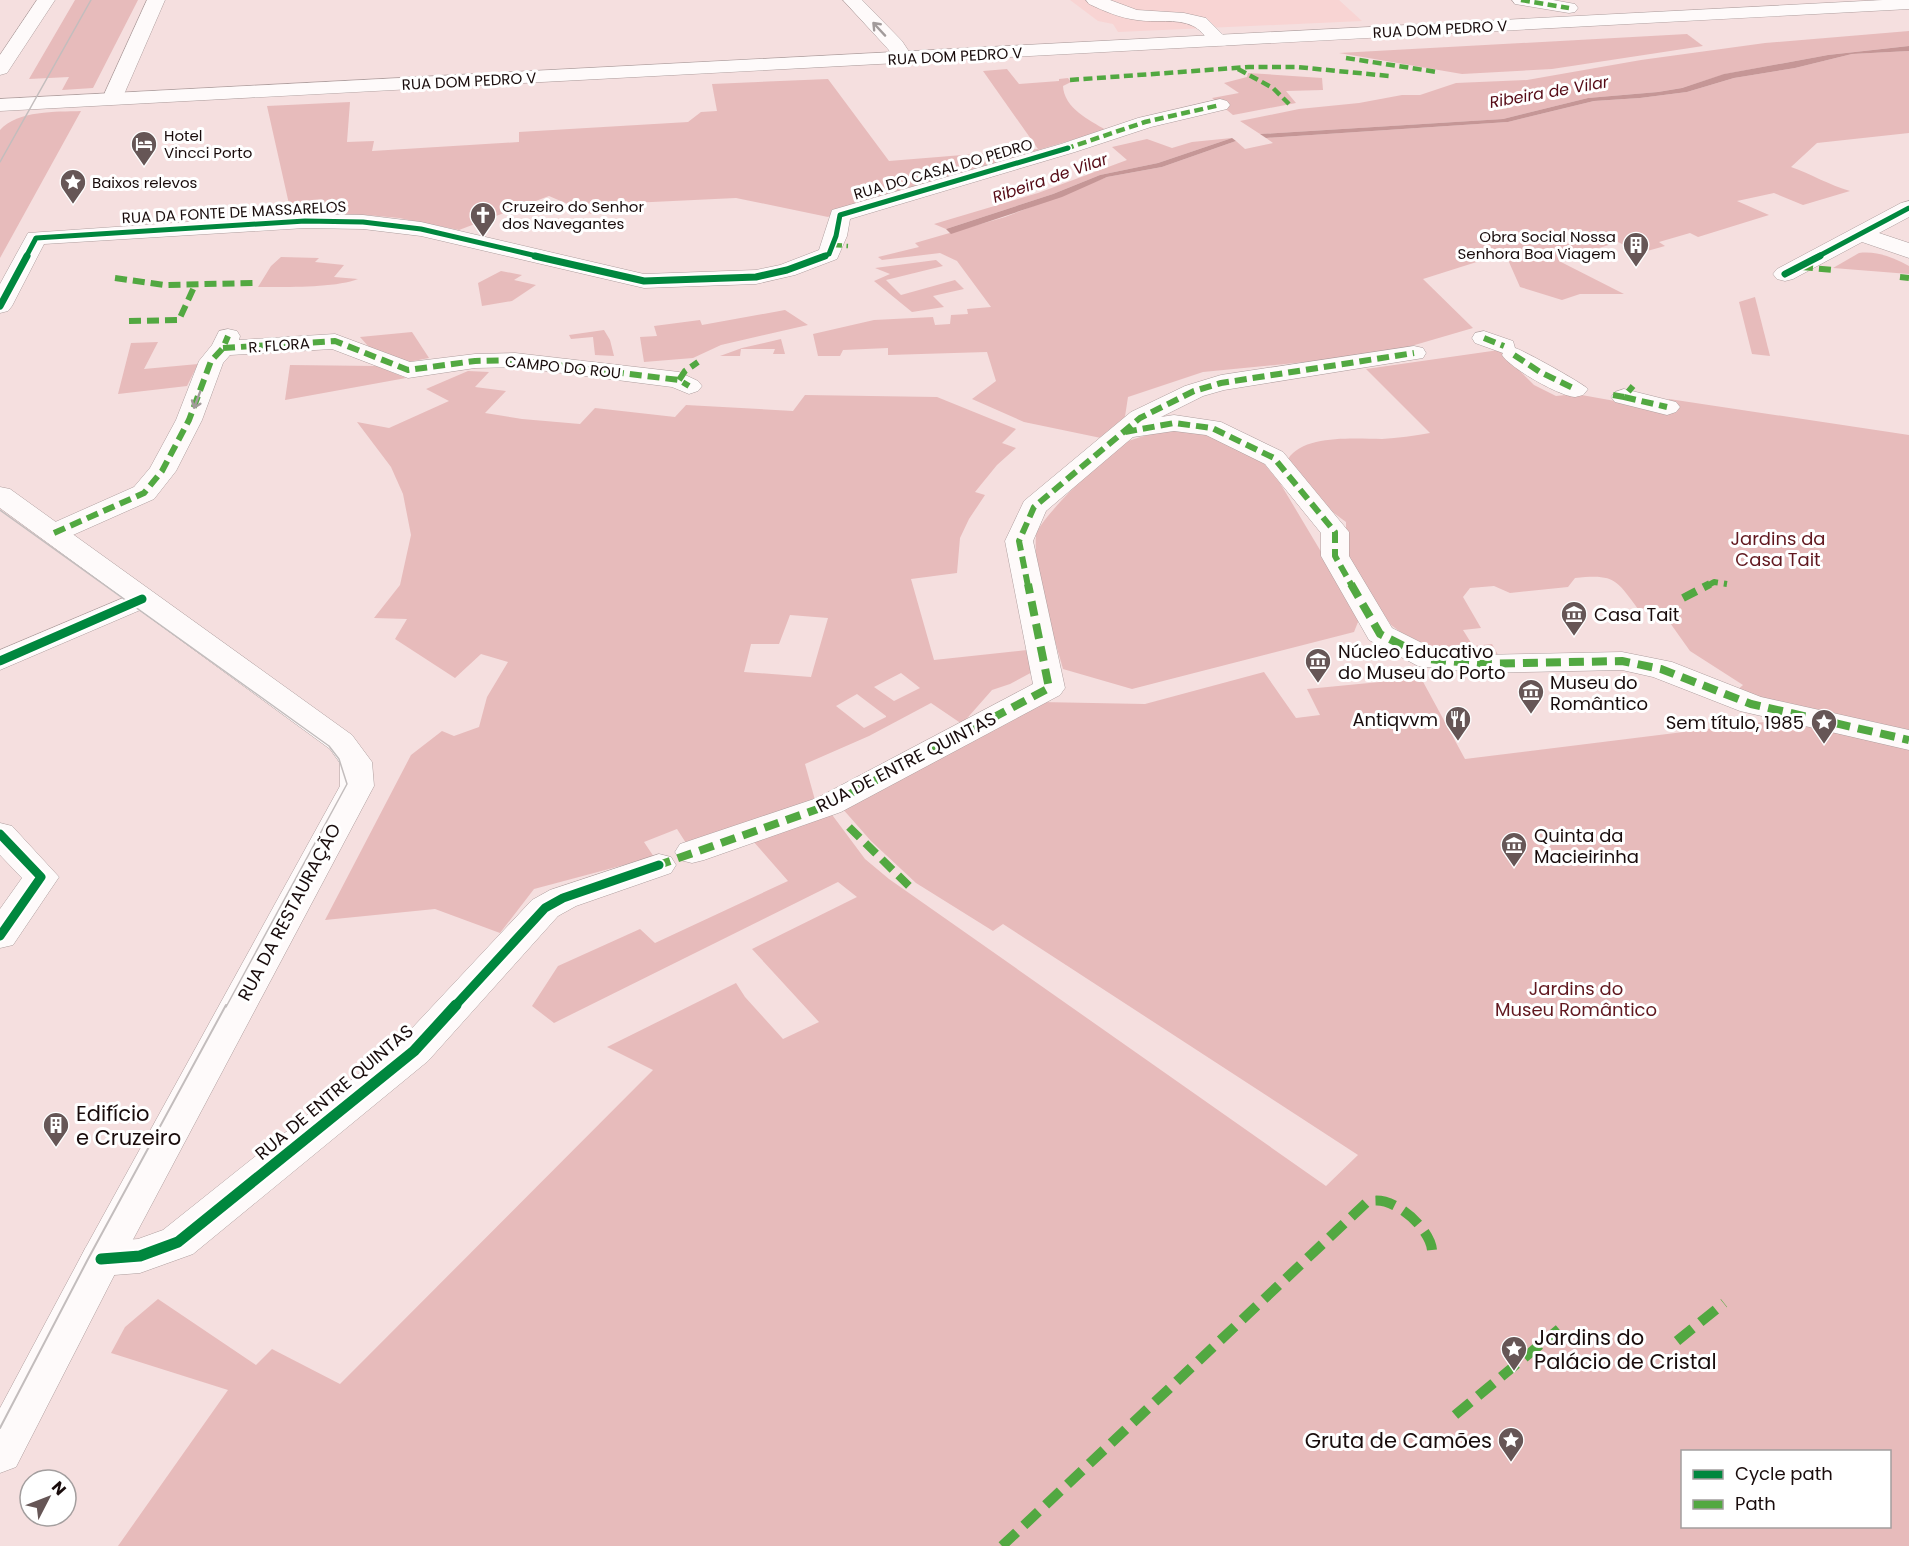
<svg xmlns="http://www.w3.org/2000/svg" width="1909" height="1546" font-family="Poppins,sans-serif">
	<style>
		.built { fill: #f8d4d3 }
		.green { fill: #e7bbbb; fill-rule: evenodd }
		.water { fill: #c59696 }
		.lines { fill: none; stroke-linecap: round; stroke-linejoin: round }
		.minor-casing { stroke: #ae9e9e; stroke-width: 1 }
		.major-casing { stroke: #ae9e9e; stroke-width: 1 }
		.minor { fill: #fefafa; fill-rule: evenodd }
		.major { fill: #fefafa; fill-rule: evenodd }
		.tram-far1 { stroke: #c3bdbd; stroke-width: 1.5 }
		.tram { stroke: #c3bdbd; stroke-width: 2 }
		.quiet-far3 { stroke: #52a841; stroke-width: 4.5; stroke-dasharray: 9 4.5; stroke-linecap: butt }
		.quiet-far2 { stroke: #52a841; stroke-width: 6; stroke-dasharray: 12 6; stroke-linecap: butt }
		.quiet-far1 { stroke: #52a841; stroke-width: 8; stroke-dasharray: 15 8; stroke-linecap: butt }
		.quiet { stroke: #52a841; stroke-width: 10; stroke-dasharray: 20 10; stroke-linecap: butt }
		.cycleway-far3-casing { stroke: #fff; stroke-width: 8 }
		.cycleway-far2-casing { stroke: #fff; stroke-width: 10 }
		.cycleway-far1-casing { stroke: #fff; stroke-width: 13 }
		.cycleway-casing { stroke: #fff; stroke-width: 15 }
		.cycleway-far3 { stroke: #00873e; stroke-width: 5 }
		.cycleway-far2 { stroke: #00873e; stroke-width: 7 }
		.cycleway-far1 { stroke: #00873e; stroke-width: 9 }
		.cycleway { stroke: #00873e; stroke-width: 11 }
		.oneway { stroke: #a29b9b }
		.labels { text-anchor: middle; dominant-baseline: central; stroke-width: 6; stroke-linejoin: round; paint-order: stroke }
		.far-street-label { font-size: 15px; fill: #190c0c; stroke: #fff }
		.far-poi-label { font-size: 15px; fill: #190c0c; stroke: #fff; text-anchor: start }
		.far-water-label { font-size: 16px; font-style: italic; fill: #560b16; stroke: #fff }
		.park-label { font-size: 18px; fill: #61181f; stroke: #fff }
		.poi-label { font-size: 18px; fill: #190c0c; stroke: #fff; text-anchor: start }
		.street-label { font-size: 18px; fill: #190c0c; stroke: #fff }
		.near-poi-label { font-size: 21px; fill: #190c0c; stroke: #fff; text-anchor: start }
	</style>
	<rect width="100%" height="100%" fill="#f5dfdf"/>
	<polygon class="built" points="1070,0 1339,0 1362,21 1118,32 1113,24 1098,21"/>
	<g class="green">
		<polygon points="75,0 138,0 93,88 62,90 69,77 29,79"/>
		<polygon points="1909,31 1909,46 1828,55 1725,74 1682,88 1658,92 1588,98 1503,119 1260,134 1240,121 1299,109 1359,103 1402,95 1420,95 1456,83 1527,80 1641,60 1765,43"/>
		<polygon points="1687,34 1703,46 1552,69 1462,74 1339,53"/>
		<path d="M 1909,51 L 1909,133 L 1817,143 L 1791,167 C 1811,174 1829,185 1850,191 L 1803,205 L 1774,193 L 1737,201 L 1769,215 L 1698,237 L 1690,233 L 1659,242 L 1665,246 L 1640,253 L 1618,242 L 1559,261 L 1624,294 L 1580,294 L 1562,300 L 1520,287 L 1505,253 L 1423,279 L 1473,328 L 1401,349 L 1346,358 L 1203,372 L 1128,397 L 1124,423 L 1101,438 L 1024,422 L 972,399 L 996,381 L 987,352 L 888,355 L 888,348 L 843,350 L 840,356 L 818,356 L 813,334 L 874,320 L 933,317 L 935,325 L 950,324 L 951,315 L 968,314 L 967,309 L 991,307 L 957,261 L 940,253 L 882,260 L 878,257 L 919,247 L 915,243 L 1005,217 L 1107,177 L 1162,167 L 1236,141 L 1245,149 L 1273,143 L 1266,138 L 1508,122 L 1594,101 L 1640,98 L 1687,92 L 1734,78 L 1795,68 L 1852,54 Z"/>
		<path d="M 1007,69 L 1019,84 L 1059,81 L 1059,79 L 1068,78 L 1071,82 L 1063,86 C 1064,108 1089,120 1106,130 L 847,206 L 828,217 L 736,198 L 631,203 L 591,214 L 549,196 L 459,230 L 399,218 L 367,215 L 291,213 L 267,106 L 350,102 L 347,142 L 374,141 L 372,151 L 519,142 L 519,132 L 688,122 L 701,112 L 717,111 L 712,84 L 828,79 L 889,161 L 1038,149 L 983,71 Z"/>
		<polygon points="1248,73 1322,78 1323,90 1286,91 1296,103 1233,115 1212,98 1239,93 1224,83 1247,77"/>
		<path d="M 81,111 L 0,258 L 0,130 C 18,110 56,112 81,111 Z"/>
		<polygon points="1232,138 1158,163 1100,175 1053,194 946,229 934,224 1038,193 1127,160 1112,147 1147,139 1172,148 1192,142"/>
		<path d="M 1859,253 C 1878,251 1892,257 1909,266 L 1909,274 L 1833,268 Z"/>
		<path d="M 281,257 L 319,258 L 315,262 L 344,265 L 334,277 L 358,279 C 336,288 283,287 258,287 L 271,266 Z"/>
		<polygon points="936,260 943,266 886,280 901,295 955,280 964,289 933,296 944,307 912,312 874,281 890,274 875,268"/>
		<polygon points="501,271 522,275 514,280 536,285 512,301 482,306 478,283"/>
		<polygon points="1755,297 1770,356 1752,354 1739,302"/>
		<polygon points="785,310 808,325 721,345 693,358 644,362 640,337 657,336 654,326 700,320 702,325"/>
		<polygon points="604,330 610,340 614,356 595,355 593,337 571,339 569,335"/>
		<polygon points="412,332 429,358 403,363 369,347 360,337"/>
		<polygon points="781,339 785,354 773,354 775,349 741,349 740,356 720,356 742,348"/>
		<polygon points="158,342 144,369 198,364 187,386 118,394 131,343"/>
		<path d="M 1499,350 L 1534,385 L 1556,396 L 1576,394 L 1665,410 L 1669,399 L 1909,435 L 1909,731 L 1734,693 L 1743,685 L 1690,651 L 1658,606 L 1638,609 C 1616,579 1614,574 1575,578 L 1568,587 L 1510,593 L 1494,586 L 1470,588 L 1463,597 L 1481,628 L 1463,630 L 1473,646 L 1492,644 L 1501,660 L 1443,655 L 1412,641 L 1391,625 L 1353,568 L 1346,550 L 1346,522 L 1327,508 L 1288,459 C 1304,434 1356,439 1382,439 C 1398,438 1414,436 1430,433 L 1366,369 Z"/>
		<polygon points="290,365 377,366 406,378 285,400"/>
		<path d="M 468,371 L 489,372 L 475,387 L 506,391 L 485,413 L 522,419 L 580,424 L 595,408 L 675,417 L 686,405 L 793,411 L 805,395 L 937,397 L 1016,429 L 1002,443 L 1016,448 L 997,465 L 975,492 L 985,495 L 969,519 L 960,538 L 957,573 L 911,579 L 934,660 L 1036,649 L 1036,670 L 1010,684 L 992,690 L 962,724 L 931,703 L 869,736 L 805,764 L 815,800 L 686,843 L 677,829 L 644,842 L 654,857 L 534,889 L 500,933 L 435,909 L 325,920 L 411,755 L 442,731 L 454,736 L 479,727 L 487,697 L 508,662 L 481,654 L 455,678 L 395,639 L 407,619 L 374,618 L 400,585 L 411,535 L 403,494 L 391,467 L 357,422 L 389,428 L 449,401 L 426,389 ZM 790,615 L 828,618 L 811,677 L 744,672 L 751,644 L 779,644 ZM 901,673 L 920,688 L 894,701 L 874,687 ZM 857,694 L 886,716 L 886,717 L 864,728 L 836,706 Z"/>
		<path d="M 1173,430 L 1200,431 L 1257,455 L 1280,483 L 1360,617 L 1354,632 L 1132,689 L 1063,669 C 1052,627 1033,579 1036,535 C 1037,521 1110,450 1124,443 C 1140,436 1156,433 1173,430 Z"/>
		<path d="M 1264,672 L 1296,718 L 1320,715 L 1307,689 L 1421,678 L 1465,759 L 1780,720 L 1909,749 L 1909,1546 L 118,1546 L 228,1390 L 111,1353 L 125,1327 L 158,1299 L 256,1365 L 272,1349 L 340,1384 L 653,1070 L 607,1047 L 736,983 L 745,997 L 783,1039 L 819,1022 L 752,949 L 857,897 L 838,882 L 554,1023 L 532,1006 L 558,966 L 640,929 L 655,943 L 788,881 L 753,841 L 830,812 L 865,859 L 889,879 L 1326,1186 L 1358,1155 L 1003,924 L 993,931 L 916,883 L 871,841 L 841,807 L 1040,702 L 1145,704 ZM 1682,1452 L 1890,1452 L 1890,1526 L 1682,1526 Z"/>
	</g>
	<g class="water">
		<polygon points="1909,46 1909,51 1852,54 1795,68 1734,78 1687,92 1640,98 1594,101 1508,122 1266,138 1260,134 1503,119 1588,98 1658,92 1682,88 1724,74 1828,55"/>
		<polygon points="1232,138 1236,141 1162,167 1107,177 1062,197 951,234 946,229 1053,194 1100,175 1158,163"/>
	</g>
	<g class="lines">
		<g class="minor-casing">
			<g id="minor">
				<polygon points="147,0 165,0 122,99 119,103 105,103 102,99"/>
				<polygon points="843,0 862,0 902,41 914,59 912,63 898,63 888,49"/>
				<path d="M 1086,0 L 1110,0 L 1137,10 L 1184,13 L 1206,18 L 1229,41 L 1227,45 C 1209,49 1206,32 1193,26 C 1177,18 1154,23 1137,20 C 1120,18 1104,11 1089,4 Z"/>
				<polygon points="1512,0 1553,0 1575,4 1578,8 1575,12 1569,13 1515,4"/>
				<polygon points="1220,99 1227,101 1230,105 1227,109 1151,127 1075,152 850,219 847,236 837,259 795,275 756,284 644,288 421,236 363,229 305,228 44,244 12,306 8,311 0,313 0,284 28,233 305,214 363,215 421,222 644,274 756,270 780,265 819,250 832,210 1061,144 1138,118"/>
				<polygon points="1909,201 1909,217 1879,233 1909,243 1909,258 1862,242 1793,279 1785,281 1777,279 1773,274 1777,269 1901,203"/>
				<polygon points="228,329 237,331 240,336 239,340 335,334 410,362 475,354 515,353 679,372 698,381 702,386 698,391 689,394 672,387 515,367 475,368 408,378 332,349 230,355 223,363 202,420 176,471 154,499 64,539 54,541 44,539 40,533 44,527 134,487 150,468 176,420 199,361 212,345 219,331"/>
				<path d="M 1484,331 L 1513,341 L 1515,348 C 1523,350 1584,384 1588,389 L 1584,394 C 1584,395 1575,397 1575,397 C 1559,396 1510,368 1502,355 L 1503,353 L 1475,343 L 1472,338 L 1475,333 Z"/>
				<polygon points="1414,346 1423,348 1426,353 1423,358 1224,390 1203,396 1161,417 1174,415 1221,422 1283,452 1349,532 1349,556 1392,628 1436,650 1479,655 1622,652 1672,662 1761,697 1909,730 1909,750 1740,711 1653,677 1622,670 1479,673 1418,666 1369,640 1321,556 1321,533 1265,464 1206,435 1174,431 1133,437 1046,511 1033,541 1065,688 1060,695 841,812 704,860 692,863 680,860 675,852 680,844 817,798 1033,684 1005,541 1024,501 1131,412 1185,386 1221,375"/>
				<polygon points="1624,389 1676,402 1680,407 1676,412 1667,415 1615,402 1611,397 1615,392"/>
				<polygon points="142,590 152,593 157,599 152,605 0,670 0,650"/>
				<polygon points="0,823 12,826 59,877 13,945 0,948 0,909 22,878 0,855"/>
				<polygon points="659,854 671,857 676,865 671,873 576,906 558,916 428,1061 193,1254 140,1273 101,1276 86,1271 80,1259 86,1247 101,1242 138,1239 163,1230 400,1041 532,900 550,890"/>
			</g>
		</g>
		<g class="major-casing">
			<g id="major">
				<polygon points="37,0 55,0 7,73 0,75 0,55"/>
				<polygon points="1883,0 1909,0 1909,9 0,111 0,99"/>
				<polygon points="0,487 10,489 352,735 372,762 374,786 120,1264 16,1467 0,1473 0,1408 86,1247 340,786 340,763 330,749 0,508"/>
			</g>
		</g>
		<use href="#minor" class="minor"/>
		<use href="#major" class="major"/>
		<g class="tram-far1">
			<polyline points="0,162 91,0"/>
			<polyline points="0,510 329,746 339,759 347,784 226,1007"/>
		</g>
		<polyline class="tram" points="0,1428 88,1259 226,1005"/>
		<g class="quiet-far3">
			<polyline points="1521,0 1569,8"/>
			<polyline points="1346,58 1437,72"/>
			<polyline points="1238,69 1273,88 1289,104"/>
			<polyline points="1070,80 1249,67 1297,67 1389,76"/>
			<polyline points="1065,149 1145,122 1220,105"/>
			<polyline points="833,245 848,246"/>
		</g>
		<g class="quiet-far2">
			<polyline points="1801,267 1833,270"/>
			<polyline points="1900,277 1909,278"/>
			<polyline points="115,278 164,285 254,283"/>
			<polyline points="129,321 179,320 195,285"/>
			<polyline points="1484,338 1504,346"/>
			<polyline points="223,348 335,341 408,370 475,361 515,360 679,380 689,386"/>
			<polyline points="1514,355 1540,372 1575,389"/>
			<polyline points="679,380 685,371 698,362"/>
			<polyline points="1613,395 1624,397 1633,386"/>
			<polyline points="1624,397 1667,407"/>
			<polyline points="1125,432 1174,423 1212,428 1274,458 1335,532 1335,556 1352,586"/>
			<polyline points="54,533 144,493 162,471 189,420 211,361 223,348 228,336"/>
			<polyline points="1028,586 1019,541 1034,507 1140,418 1194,391 1221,383 1414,353"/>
			<polyline points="1707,586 1714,582 1727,584"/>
		</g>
		<g class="quiet-far1">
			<polyline points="1351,584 1380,634 1429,659 1479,664 1622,661 1661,669 1751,704 1909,740"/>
			<polyline points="1683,598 1710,584"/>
			<polyline points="849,827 910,887"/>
			<polyline points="656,866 829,805 1049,688 1028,584"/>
		</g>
		<g class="quiet">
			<polyline points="1677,1341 1724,1303"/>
			<polyline points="1455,1415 1559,1329"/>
			<path d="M 1002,1546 L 1366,1203 C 1389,1191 1430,1227 1432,1250"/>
		</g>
		<g class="cycleway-far3-casing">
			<g id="cycleway-far3">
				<polyline points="26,257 36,238 305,221 363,222 421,229 541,257"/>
				<polyline points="821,257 829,254 836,236 840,215 1068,148"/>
				<polyline points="1817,257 1909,208"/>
			</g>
		</g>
		<g class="cycleway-far2-casing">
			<g id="cycleway-far2">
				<polyline points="535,256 644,281 756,277 787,270 825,256"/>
				<polyline points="1785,274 1820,256"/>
				<polyline points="0,306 27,256"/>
			</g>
		</g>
		<g class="cycleway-far1-casing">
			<g id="cycleway-far1">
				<polyline points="0,661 142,599"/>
				<polyline points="0,834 41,877 0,936"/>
				<polyline points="454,1007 545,908 563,898 659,865"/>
			</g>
		</g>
		<g class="cycleway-casing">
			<polyline id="cycleway" points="101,1259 140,1256 178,1242 414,1051 456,1005"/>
		</g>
		<use href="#cycleway-far3" class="cycleway-far3"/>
		<use href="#cycleway-far2" class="cycleway-far2"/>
		<use href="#cycleway-far1" class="cycleway-far1"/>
		<use href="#cycleway" class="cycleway"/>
	</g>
	<defs><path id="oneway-shaft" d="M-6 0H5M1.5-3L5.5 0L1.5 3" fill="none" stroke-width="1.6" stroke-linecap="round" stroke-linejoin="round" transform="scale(1.5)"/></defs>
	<g class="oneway">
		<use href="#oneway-shaft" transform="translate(879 29) rotate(-133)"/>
		<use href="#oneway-shaft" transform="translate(197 400) rotate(111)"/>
	</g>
	<defs>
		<g id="hotel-pin" transform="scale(1.35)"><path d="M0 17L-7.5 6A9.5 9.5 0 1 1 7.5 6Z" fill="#665656" stroke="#fff"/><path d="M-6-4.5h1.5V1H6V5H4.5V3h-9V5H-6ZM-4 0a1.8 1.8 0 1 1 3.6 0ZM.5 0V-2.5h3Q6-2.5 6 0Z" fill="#fff"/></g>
		<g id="sight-pin" transform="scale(1.35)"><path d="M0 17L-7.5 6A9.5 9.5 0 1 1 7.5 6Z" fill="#665656" stroke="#fff"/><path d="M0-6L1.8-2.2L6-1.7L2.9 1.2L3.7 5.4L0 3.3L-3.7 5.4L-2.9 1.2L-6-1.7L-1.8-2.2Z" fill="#fff"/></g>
		<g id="church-pin" transform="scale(1.35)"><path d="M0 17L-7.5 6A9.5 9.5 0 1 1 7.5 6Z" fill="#665656" stroke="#fff"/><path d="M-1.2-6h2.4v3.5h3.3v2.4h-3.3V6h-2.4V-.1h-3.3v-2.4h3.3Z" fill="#fff"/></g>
		<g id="building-pin" transform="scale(1.35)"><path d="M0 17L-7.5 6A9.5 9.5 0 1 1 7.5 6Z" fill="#665656" stroke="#fff"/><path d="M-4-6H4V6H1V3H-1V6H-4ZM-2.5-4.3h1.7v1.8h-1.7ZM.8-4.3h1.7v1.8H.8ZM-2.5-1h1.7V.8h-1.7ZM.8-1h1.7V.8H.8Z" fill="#fff"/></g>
		<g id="museum-pin" transform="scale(1.35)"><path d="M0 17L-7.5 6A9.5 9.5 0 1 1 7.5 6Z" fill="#665656" stroke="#fff"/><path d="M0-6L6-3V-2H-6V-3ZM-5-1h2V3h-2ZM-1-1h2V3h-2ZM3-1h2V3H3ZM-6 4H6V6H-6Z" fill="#fff"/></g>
		<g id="restaurant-pin" transform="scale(1.35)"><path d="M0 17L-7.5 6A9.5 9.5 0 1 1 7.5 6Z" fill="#665656" stroke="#fff"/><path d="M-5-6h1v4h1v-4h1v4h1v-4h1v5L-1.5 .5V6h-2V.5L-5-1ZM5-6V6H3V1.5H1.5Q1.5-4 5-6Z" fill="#fff"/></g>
	</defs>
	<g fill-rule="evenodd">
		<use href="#hotel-pin" x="144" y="144"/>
		<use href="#sight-pin" x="73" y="182"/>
		<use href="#church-pin" x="483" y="215"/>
		<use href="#building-pin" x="1636" y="245"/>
		<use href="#museum-pin" x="1574" y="614"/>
		<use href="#museum-pin" x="1318" y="661"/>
		<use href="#museum-pin" x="1531" y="692"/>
		<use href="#restaurant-pin" x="1458" y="719"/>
		<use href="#sight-pin" x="1824" y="722"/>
		<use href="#museum-pin" x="1514" y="845"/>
		<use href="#building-pin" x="56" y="1125"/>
		<use href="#sight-pin" x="1514" y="1349"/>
		<use href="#sight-pin" x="1511" y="1440"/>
	</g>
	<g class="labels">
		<g class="far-street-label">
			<text transform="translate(1440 29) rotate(-3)">RUA DOM PEDRO V</text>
			<text transform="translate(955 56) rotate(-3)">RUA DOM PEDRO V</text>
			<text transform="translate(469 81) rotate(-3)">RUA DOM PEDRO V</text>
			<text transform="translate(943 169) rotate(-16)">RUA DO CASAL DO PEDRO</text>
			<text transform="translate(234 212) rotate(-3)">RUA DA FONTE DE MASSARELOS</text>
			<text transform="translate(279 345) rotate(-4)">R. FLORA</text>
			<text transform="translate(563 367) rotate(6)">CAMPO DO ROU</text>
		</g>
		<g class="far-poi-label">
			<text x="164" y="135">Hotel<tspan x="164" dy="17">Vincci Porto</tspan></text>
			<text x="92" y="182">Baixos relevos</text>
			<text x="502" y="206">Cruzeiro do Senhor<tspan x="502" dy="17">dos Navegantes</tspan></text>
			<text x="1616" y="236" text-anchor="end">Obra Social Nossa<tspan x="1616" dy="17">Senhora Boa Viagem</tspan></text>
		</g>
		<g class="far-water-label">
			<text transform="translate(1549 92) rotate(-10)">Ribeira de Vilar</text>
			<text transform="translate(1050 178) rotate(-19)">Ribeira de Vilar</text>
		</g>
		<g class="park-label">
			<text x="1778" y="538">Jardins da<tspan x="1778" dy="21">Casa Tait</tspan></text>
			<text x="1576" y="988">Jardins do<tspan x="1576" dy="21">Museu Romântico</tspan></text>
		</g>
		<g class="poi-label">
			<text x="1594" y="614">Casa Tait</text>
			<text x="1338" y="651">Núcleo Educativo<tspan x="1338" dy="21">do Museu do Porto</tspan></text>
			<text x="1550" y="682">Museu do<tspan x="1550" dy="21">Romântico</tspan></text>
			<text x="1438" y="719" text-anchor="end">Antiqvvm</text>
			<text x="1804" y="722" text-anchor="end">Sem título, 1985</text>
			<text x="1534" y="835">Quinta da<tspan x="1534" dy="21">Macieirinha</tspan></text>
		</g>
		<g class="street-label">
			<text transform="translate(906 762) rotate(-27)">RUA DE ENTRE QUINTAS</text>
			<text transform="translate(289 912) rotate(-62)">RUA DA RESTAURAÇÃO</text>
			<text transform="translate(334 1092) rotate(-40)">RUA DE ENTRE QUINTAS</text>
		</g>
		<g class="near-poi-label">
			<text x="76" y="1113">Edifício<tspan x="76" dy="24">e Cruzeiro</tspan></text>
			<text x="1534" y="1337">Jardins do<tspan x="1534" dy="24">Palácio de Cristal</tspan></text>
			<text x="1492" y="1440" text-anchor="end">Gruta de Camões</text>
		</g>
	</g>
	<rect x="1681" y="1450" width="210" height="78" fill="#ffffff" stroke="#a39e9e" stroke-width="1.5"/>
	<rect x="1693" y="1470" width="30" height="9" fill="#00873e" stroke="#a39e9e" stroke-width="1.5"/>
	<text x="1735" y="1480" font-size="18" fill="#190c0c">Cycle path</text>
	<rect x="1693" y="1500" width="30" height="9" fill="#52a841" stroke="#a39e9e" stroke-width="1.5"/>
	<text x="1735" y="1510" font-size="18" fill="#190c0c">Path</text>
	<g transform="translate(48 1498) rotate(48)"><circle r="28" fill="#ffffff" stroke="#a39e9e" stroke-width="1.5"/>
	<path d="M0-4.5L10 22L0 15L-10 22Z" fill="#665656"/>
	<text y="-9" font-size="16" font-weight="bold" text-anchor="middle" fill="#190c0c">N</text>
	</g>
</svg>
